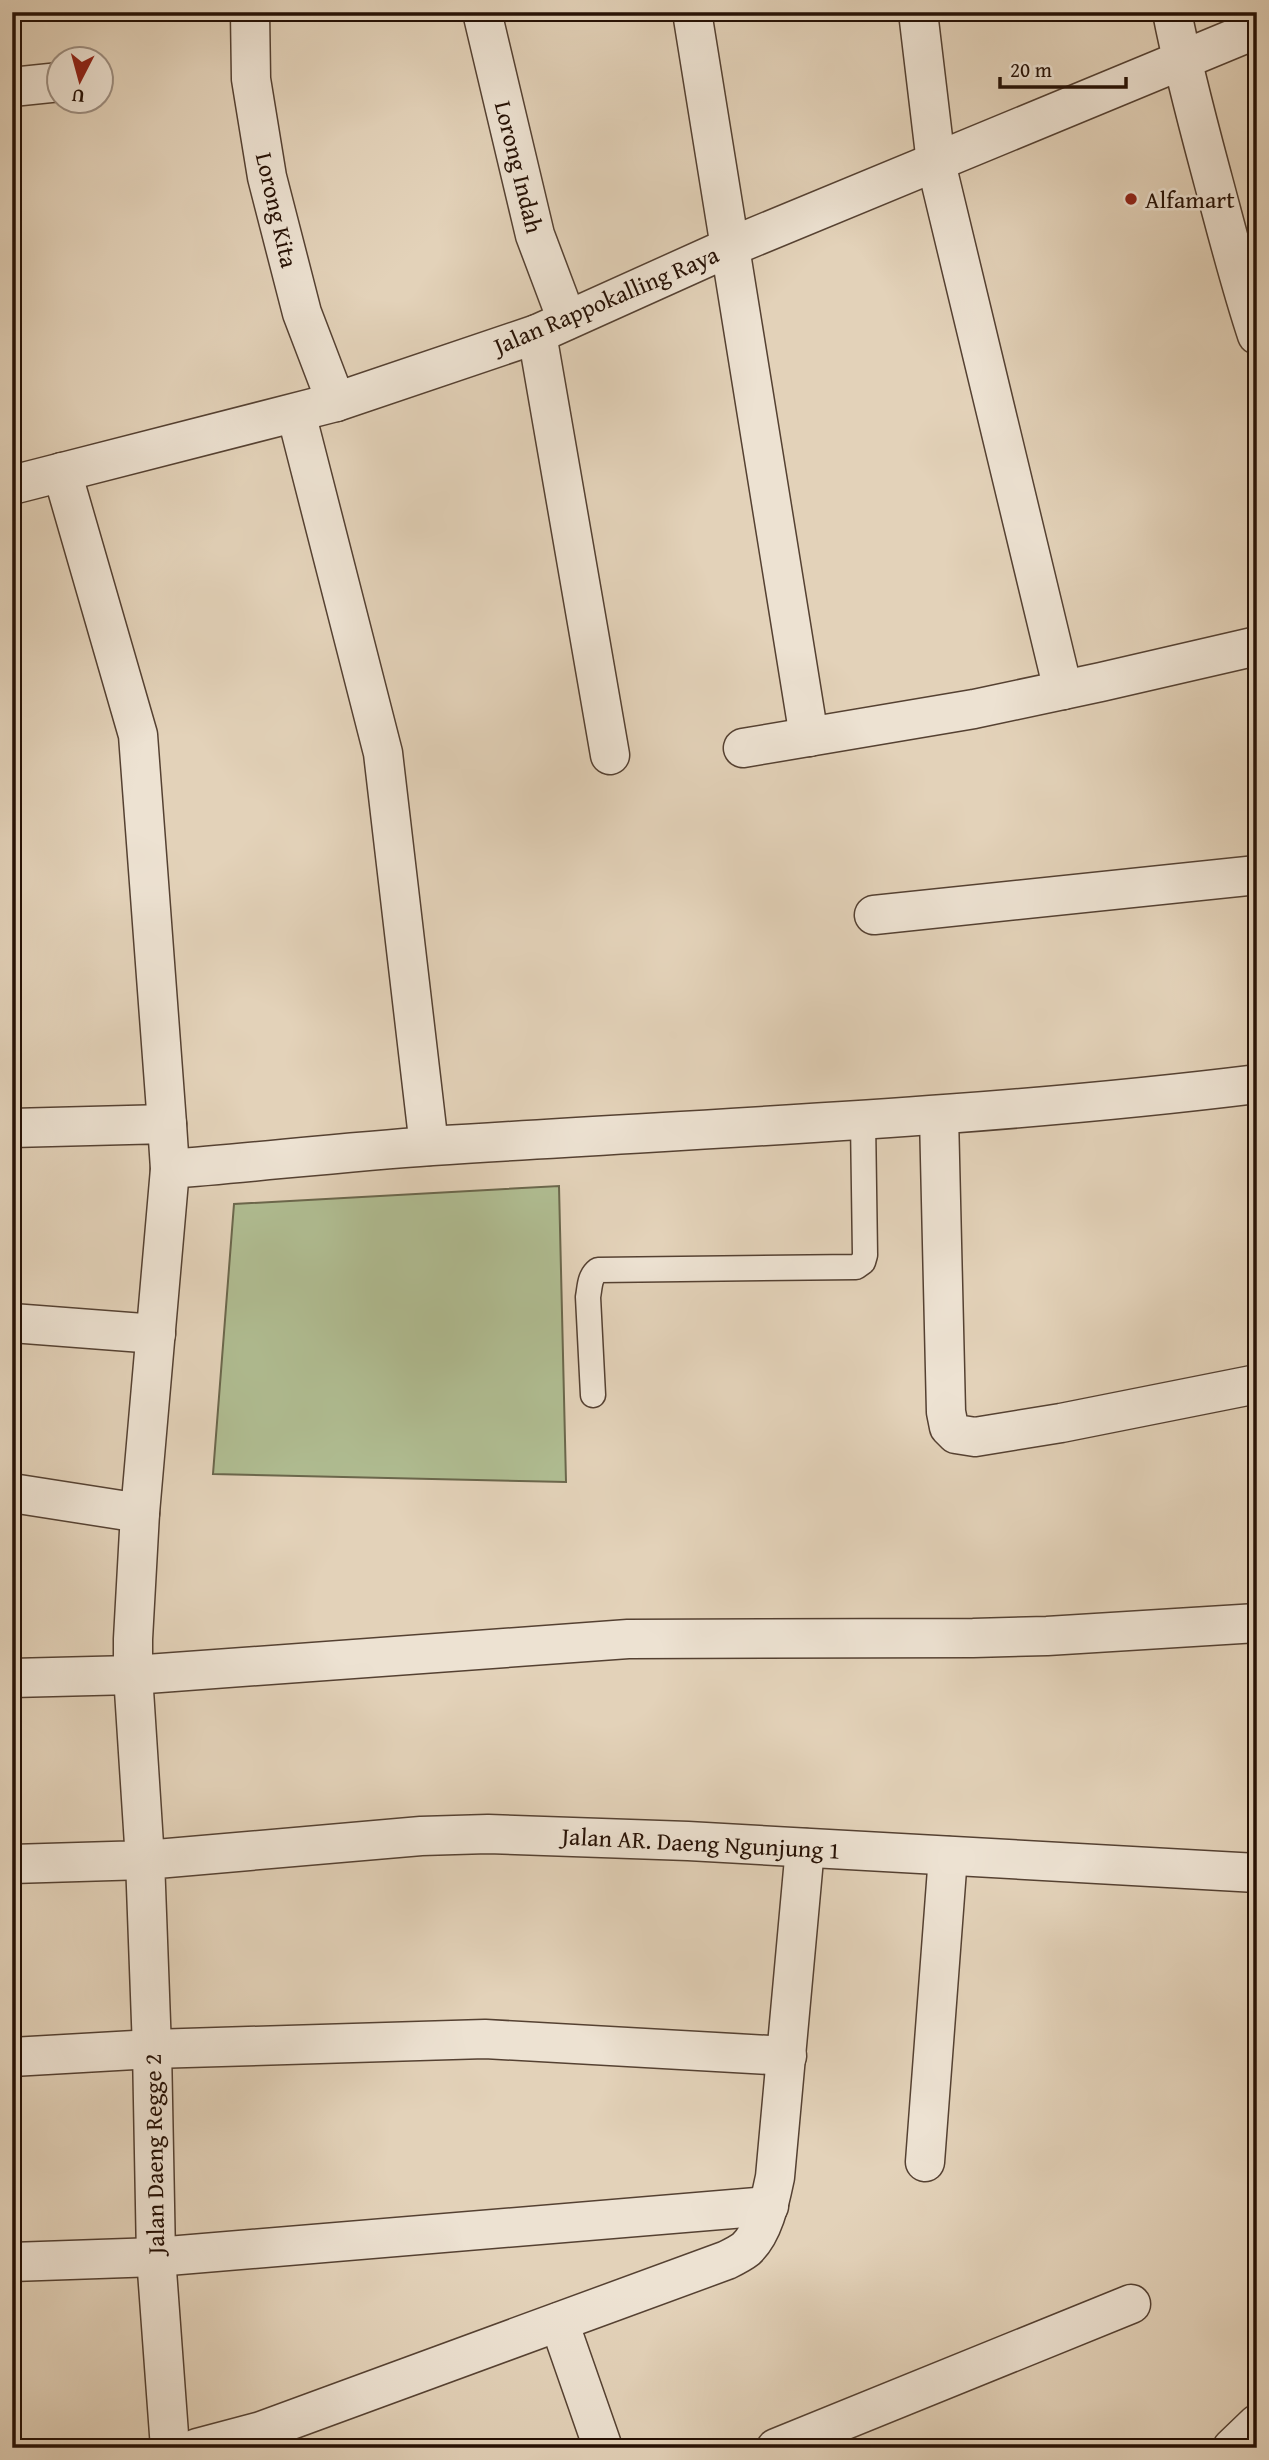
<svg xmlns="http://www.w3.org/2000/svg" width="1269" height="2460" font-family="'Gentium Book Plus',serif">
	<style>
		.green { fill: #b0bd92; stroke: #6b674c; stroke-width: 2 }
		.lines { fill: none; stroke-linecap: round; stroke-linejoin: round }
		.service-casing { stroke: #554132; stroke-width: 27 }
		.minor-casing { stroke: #554132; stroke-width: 41 }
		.service { stroke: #ede2d2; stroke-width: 24 }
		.minor { stroke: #ede2d2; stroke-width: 38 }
		.poi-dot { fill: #8f2418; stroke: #ede2d2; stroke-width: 2.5 }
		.labels { text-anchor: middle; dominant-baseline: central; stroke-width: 5; stroke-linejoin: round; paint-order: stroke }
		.street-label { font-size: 24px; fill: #261105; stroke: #ede2d2 }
		.poi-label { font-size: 24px; fill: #261105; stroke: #ede2d2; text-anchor: start }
	</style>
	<rect width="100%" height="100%" fill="#e3d2b9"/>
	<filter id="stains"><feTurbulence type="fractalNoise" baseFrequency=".00286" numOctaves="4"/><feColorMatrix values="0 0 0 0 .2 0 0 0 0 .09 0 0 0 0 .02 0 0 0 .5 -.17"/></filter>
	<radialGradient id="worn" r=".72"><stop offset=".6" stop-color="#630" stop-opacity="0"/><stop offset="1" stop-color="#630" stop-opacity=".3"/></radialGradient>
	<polygon class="green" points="559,1186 566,1482 213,1474 234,1204"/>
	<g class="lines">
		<g class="service-casing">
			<path id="service" d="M 593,1395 L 588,1297 C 590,1287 589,1277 598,1270 L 856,1267 L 863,1262 L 865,1255 L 863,1121"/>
		</g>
		<g class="minor-casing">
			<g id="minor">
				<polyline points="250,12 251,79 267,177 302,313 336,402"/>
				<polyline points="482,12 535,235 567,320"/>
				<polyline points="692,12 809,737"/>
				<polyline points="918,12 936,163 1063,690"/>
				<path d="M 1172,12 C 1183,69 1198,124 1213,180 C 1227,232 1240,284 1257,335"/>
				<polyline points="12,87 60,82"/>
				<polyline points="537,334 610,755"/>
				<polyline points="296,413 383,753 429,1146"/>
				<polyline points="62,472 138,735 167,1124"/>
				<polyline points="12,485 336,402 537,334 730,247 1257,29"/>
				<polyline points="743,748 974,709 1101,682 1257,646"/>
				<polyline points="874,915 1257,875"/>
				<polyline points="939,1116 946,1412 949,1427 956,1434 975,1437 1061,1423 1257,1384"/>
				<polyline points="12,1128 167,1124 170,1169 140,1513 133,1639 133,1675 145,1860 12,1864"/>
				<path d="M 170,1169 C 258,1162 345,1152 432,1146 C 707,1128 983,1118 1257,1084"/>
				<polyline points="12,1323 156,1334"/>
				<polyline points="12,1493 140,1513"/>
				<polyline points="12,1678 133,1675 628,1639 973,1638 1047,1636 1257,1623"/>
				<polyline points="12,2057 152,2049 485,2039 787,2056"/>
				<polyline points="925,2162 948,1856"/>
				<polyline points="12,2262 156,2257 769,2206"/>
				<polyline points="559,2322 603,2448"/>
				<polyline points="170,2448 156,2257 152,2049 145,1860 421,1836 488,1834 688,1841 1257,1873"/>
				<path d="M 197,2448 L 261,2431 L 727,2260 C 733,2257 741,2253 746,2249 C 764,2232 770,2201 775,2177 L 805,1848"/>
				<polyline points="776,2448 1131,2304"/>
				<polyline points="1232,2448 1257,2424"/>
			</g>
		</g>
		<use href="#service" class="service"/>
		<use href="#minor" class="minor"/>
	</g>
	<circle class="poi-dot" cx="1131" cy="199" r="7"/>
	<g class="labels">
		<g class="street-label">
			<text transform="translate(519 167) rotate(76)">Lorong Indah</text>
			<text transform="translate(277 210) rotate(77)">Lorong Kita</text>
			<text transform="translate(606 300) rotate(-23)">Jalan Rappokalling Raya</text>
			<text transform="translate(701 1843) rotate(3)">Jalan AR. Daeng Ngunjung 1</text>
			<text transform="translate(154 2154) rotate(-91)">Jalan Daeng Regge 2</text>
		</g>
		<g class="poi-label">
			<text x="1145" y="199">Alfamart</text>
		</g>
	</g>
	<rect width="1269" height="2460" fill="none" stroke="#e3d2b9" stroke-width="42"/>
	<rect x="14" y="14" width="1241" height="2432" fill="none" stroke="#261105" stroke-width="3.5"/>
	<rect x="21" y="21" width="1227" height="2418" fill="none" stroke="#261105" stroke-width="2"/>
	<g transform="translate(80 80) rotate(186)"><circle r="33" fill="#ede2d2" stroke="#9d8e80" stroke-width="2"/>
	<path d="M0-5L12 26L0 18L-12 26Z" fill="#8f2418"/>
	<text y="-10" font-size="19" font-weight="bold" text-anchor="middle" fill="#261105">U</text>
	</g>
	<path d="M1000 77v10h126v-10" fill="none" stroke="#261105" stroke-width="3.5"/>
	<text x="1010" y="77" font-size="21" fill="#261105" stroke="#ede2d2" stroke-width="5" paint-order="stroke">20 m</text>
	<rect width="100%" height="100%" filter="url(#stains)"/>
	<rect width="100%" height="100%" fill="url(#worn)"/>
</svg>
